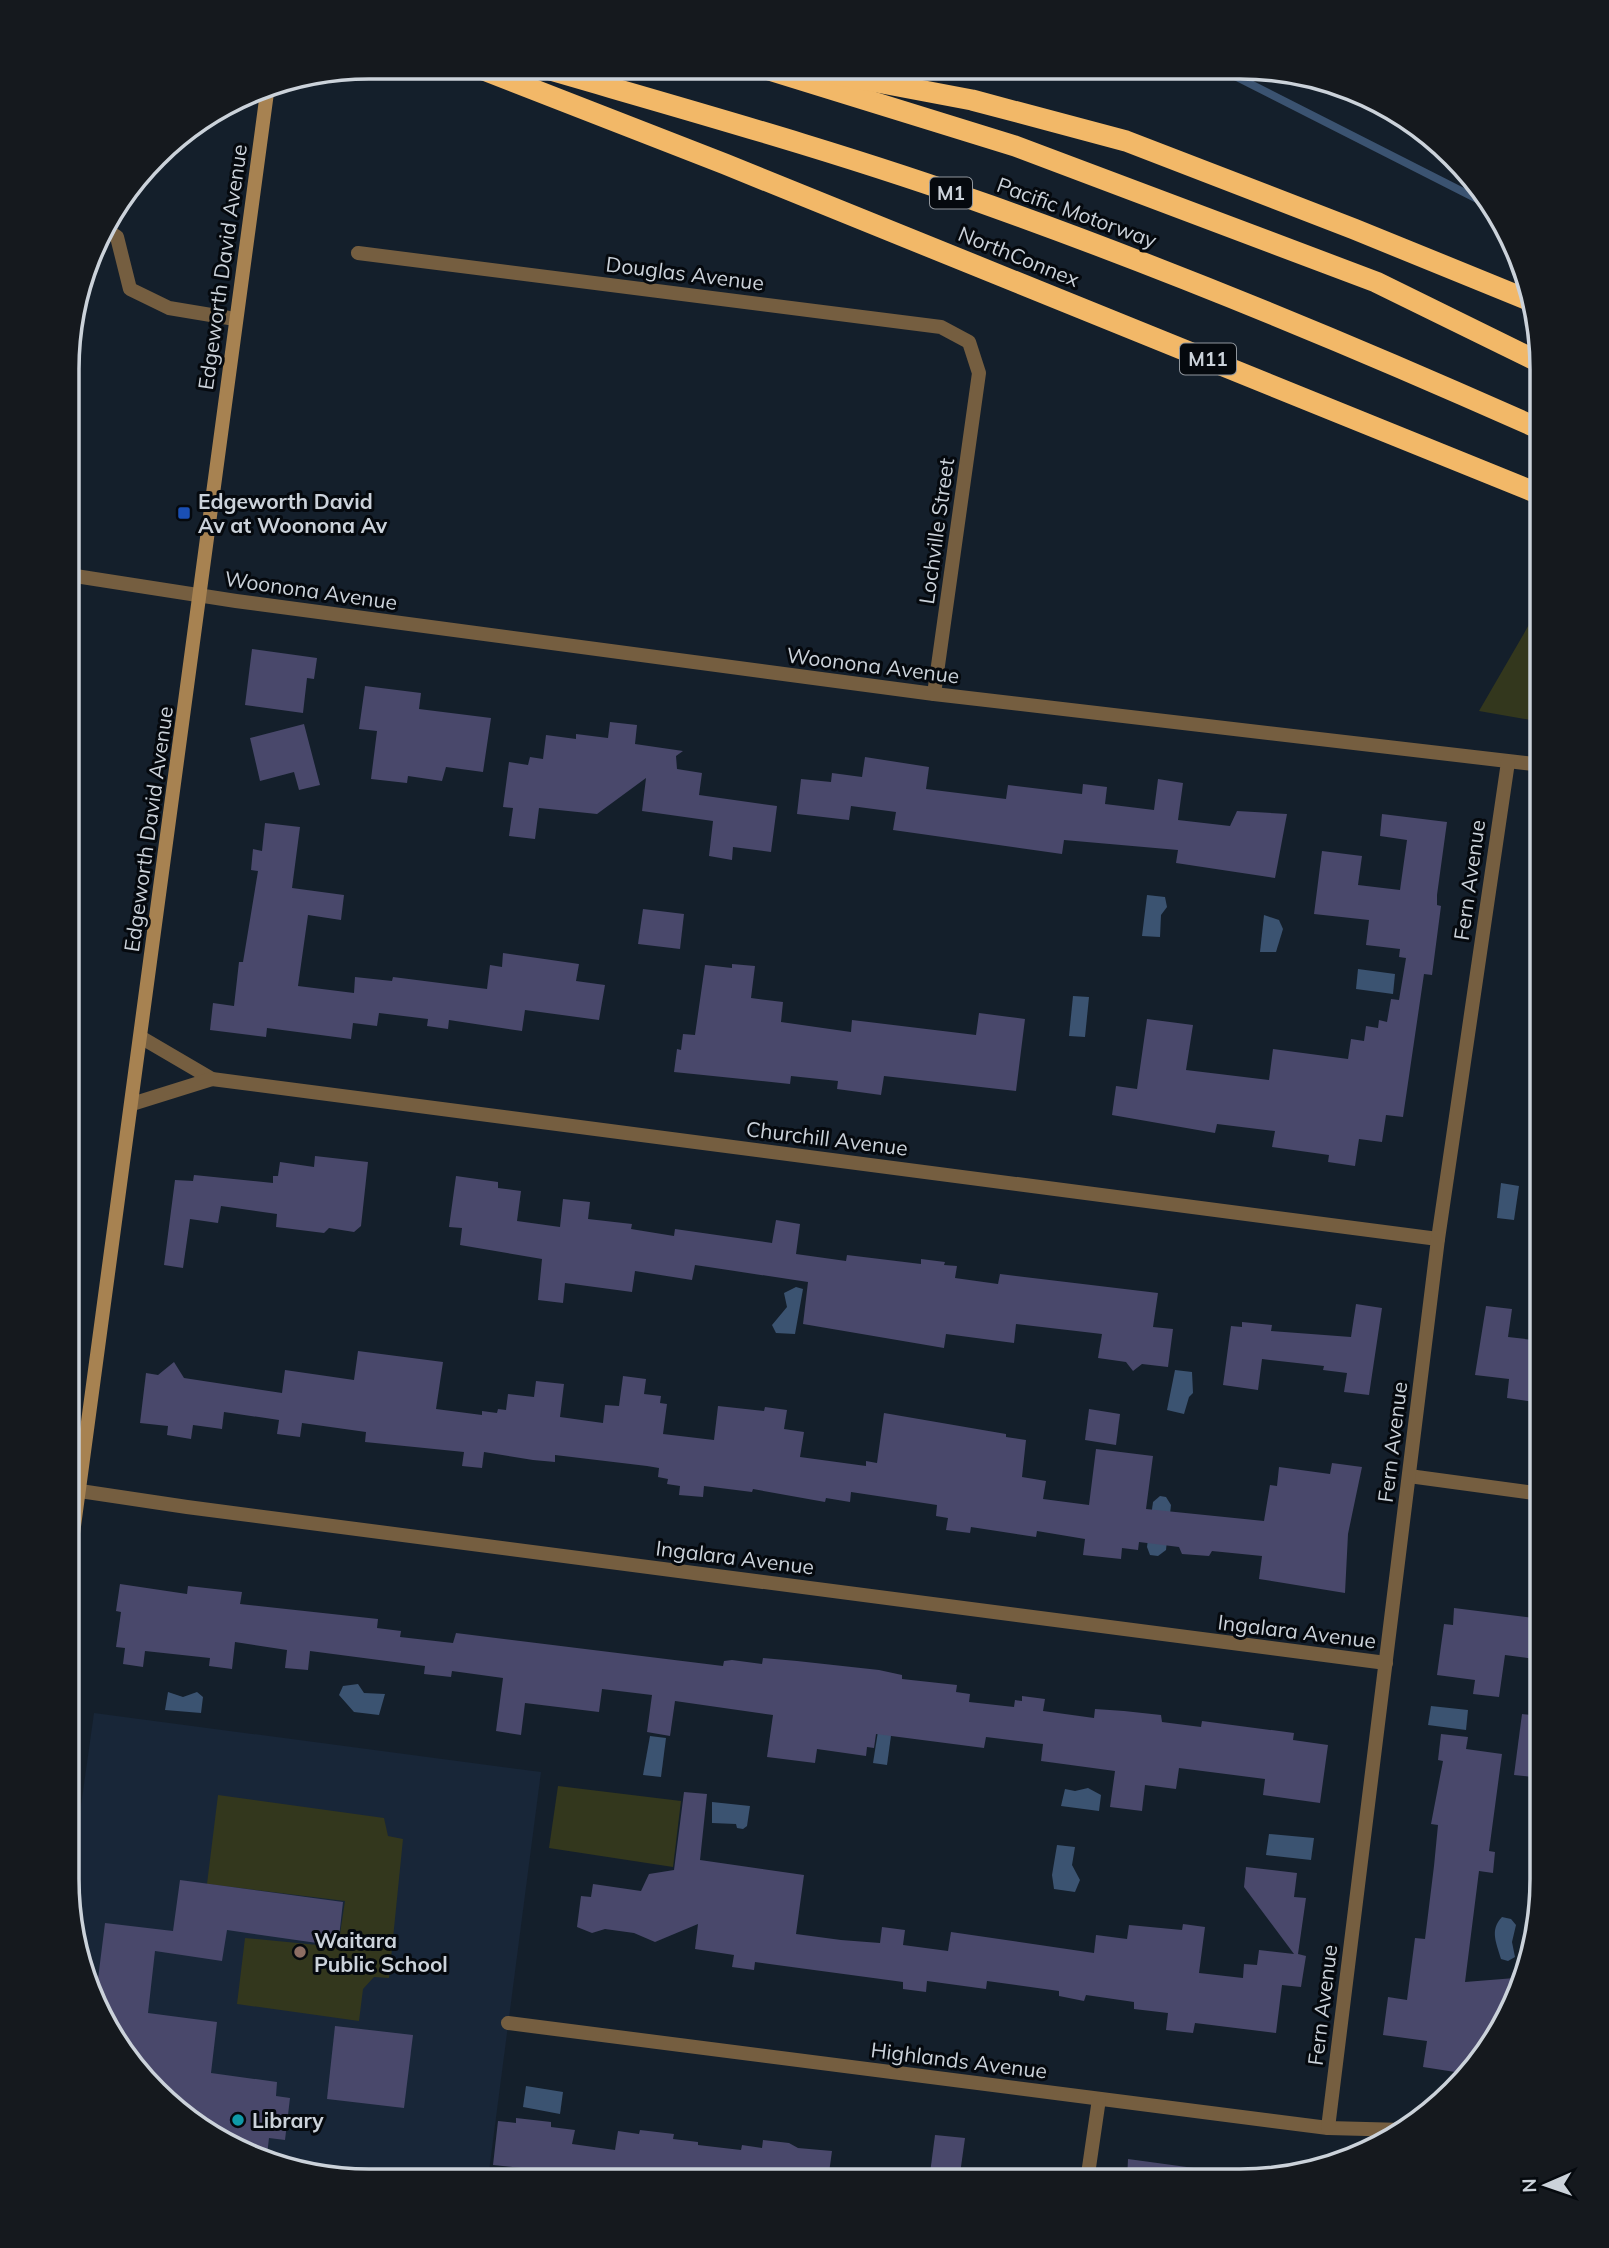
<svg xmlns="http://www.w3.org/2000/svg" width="1609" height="2248" font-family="Mulish,sans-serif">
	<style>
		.built { fill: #182638 }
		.green { fill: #33371d }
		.water { fill: #3b5371 }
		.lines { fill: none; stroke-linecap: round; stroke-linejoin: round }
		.stream { stroke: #3b5371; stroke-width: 8 }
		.building { fill: #49486b }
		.street { stroke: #755e40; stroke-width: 14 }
		.secondary { stroke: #a78251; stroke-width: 14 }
		.highway { stroke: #f2b868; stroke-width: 21 }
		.transit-dot { fill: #1a4fb4; stroke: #05090e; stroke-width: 2.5 }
		.education-dot { fill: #8d6e63; stroke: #05090e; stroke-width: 2.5 }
		.culture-dot { fill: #0f9aa8; stroke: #05090e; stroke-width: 2.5 }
		.labels { text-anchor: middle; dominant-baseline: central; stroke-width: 6; stroke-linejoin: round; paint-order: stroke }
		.shield { fill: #05090e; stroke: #90969d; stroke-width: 2 }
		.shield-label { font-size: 19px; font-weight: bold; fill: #cbd2da }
		.street-label { font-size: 21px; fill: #cbd2da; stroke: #05090e }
		.poi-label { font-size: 21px; font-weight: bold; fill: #cbd2da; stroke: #05090e; text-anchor: start }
		.rim { fill: none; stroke: #cbd2da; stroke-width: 3.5 }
	</style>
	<rect width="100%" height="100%" fill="#141f2b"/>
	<polygon class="built" points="94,1713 541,1772 488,2179 330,2179 201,2130 141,2078 98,2012 69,1891"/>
	<g class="green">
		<polygon points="1542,586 1542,722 1479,711 1541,604"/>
		<polygon points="558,1786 681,1801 673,1867 549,1848"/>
		<polygon points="218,1795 384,1818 388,1836 403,1839 389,1978 374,1977 363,1989 359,2021 237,2004 245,1938 338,1947 345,1901 207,1884"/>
	</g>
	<g class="water">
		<polygon points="1147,895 1165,897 1167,907 1161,915 1160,937 1142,936"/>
		<polygon points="1264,915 1279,920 1283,929 1276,952 1260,952"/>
		<polygon points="1358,969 1395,974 1393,994 1356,989"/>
		<polygon points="1073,996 1089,997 1085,1037 1069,1036"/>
		<polygon points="1501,1183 1519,1186 1514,1220 1497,1218"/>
		<polygon points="796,1287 803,1289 795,1334 776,1333 772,1325 787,1307 784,1293"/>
		<polygon points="1175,1370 1192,1372 1193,1393 1189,1397 1184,1414 1167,1410"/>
		<polygon points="1160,1496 1166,1497 1171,1505 1166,1550 1158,1556 1150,1555 1147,1547 1153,1502"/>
		<polygon points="358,1684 364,1693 385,1694 379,1715 354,1712 339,1695 343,1686"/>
		<polygon points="168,1692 183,1697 197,1692 203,1697 201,1713 165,1710"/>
		<polygon points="1431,1706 1468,1710 1466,1730 1428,1725"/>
		<polygon points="893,1721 887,1765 873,1763 879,1725"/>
		<polygon points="650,1736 666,1738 661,1777 643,1775"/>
		<polygon points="1088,1788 1101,1795 1099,1811 1061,1806 1065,1789 1075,1791"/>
		<polygon points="712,1802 750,1806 747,1826 743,1829 737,1828 736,1824 712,1823"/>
		<polygon points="1269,1834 1314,1838 1311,1860 1266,1855"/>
		<polygon points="1057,1845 1075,1847 1072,1865 1080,1880 1075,1892 1054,1889 1052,1875"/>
		<path d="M 1502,1917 L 1511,1919 L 1516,1925 L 1512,1942 L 1515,1957 L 1508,1961 L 1501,1959 C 1497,1944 1489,1930 1502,1917 Z"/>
		<polygon points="526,2086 563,2092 560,2114 523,2107"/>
	</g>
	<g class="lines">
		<polyline class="stream" points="1221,69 1485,203"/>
	</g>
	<g class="building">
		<polygon points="252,649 317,658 314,679 307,678 303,713 245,705"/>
		<polygon points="365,686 421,693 419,709 491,718 483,772 446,767 442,781 408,776 407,783 371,779 377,731 359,729"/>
		<polygon points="610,722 637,725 635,744 683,751 676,756 677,769 702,773 699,795 777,806 771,852 733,847 732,860 709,856 713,821 642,811 646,778 597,814 539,808 535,839 509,836 513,808 503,807 509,762 528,765 530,757 543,759 546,735 576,739 576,734 608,738"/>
		<polygon points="304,724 320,785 299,790 294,772 260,781 250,738"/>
		<polygon points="865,757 929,767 926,789 1006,799 1008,785 1082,794 1083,784 1107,787 1105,804 1154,810 1158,779 1183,783 1178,820 1230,826 1237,811 1287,814 1275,878 1176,863 1178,850 1064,840 1062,854 893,830 896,812 851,806 849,820 797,814 801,779 831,782 832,773 862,777"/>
		<polygon points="1382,814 1447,822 1437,895 1437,905 1441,906 1432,975 1424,974 1403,1117 1386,1115 1382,1142 1359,1139 1355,1166 1328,1162 1329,1155 1272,1147 1275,1131 1217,1124 1215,1133 1112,1115 1116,1086 1137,1089 1147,1019 1193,1025 1186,1070 1269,1080 1273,1049 1348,1059 1351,1039 1364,1041 1366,1026 1378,1028 1379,1020 1387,1022 1391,999 1399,1000 1406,958 1399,957 1400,949 1366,945 1369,920 1314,914 1322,851 1362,856 1358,885 1400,890 1407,840 1380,836"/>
		<polygon points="265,823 300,827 292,888 344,895 341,920 308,915 298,986 354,993 355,977 392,981 393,977 487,989 490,965 502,967 503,953 579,964 576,981 605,985 599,1020 525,1010 522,1031 449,1020 448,1029 427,1026 428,1019 379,1013 377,1026 353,1023 351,1039 267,1028 266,1037 210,1030 213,1003 234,1006 239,962 243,962 258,871 251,870 253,849 262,851"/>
		<polygon points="643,909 684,914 680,949 638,944"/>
		<polygon points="732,964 755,966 751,998 783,1002 781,1022 851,1032 852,1020 976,1035 979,1013 1025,1019 1016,1091 884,1076 881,1095 837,1089 838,1081 791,1076 790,1084 674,1072 677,1049 681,1050 683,1034 695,1035 705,965 732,968"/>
		<polygon points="315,1156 368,1162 361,1226 354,1232 329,1228 324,1233 276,1227 277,1214 221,1206 218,1223 190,1219 183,1268 164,1265 175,1180 193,1181 194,1175 273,1183 273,1176 278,1176 280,1162 314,1167"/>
		<polygon points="456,1176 498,1182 498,1188 521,1191 517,1221 560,1227 563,1199 590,1202 588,1219 632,1224 631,1229 674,1236 675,1229 772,1243 776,1220 800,1224 796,1254 846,1261 847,1255 921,1264 921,1259 945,1262 944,1265 957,1266 955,1278 998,1284 1000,1274 1158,1293 1153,1327 1173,1329 1168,1367 1142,1364 1133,1371 1126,1362 1098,1358 1102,1334 1016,1324 1014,1343 946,1334 944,1348 803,1324 808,1282 695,1265 692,1280 635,1271 632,1292 565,1283 563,1303 538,1300 542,1259 460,1245 462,1228 449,1227"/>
		<polygon points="1356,1304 1382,1308 1369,1395 1344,1392 1347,1373 1323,1370 1324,1366 1262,1359 1258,1390 1223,1385 1231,1326 1242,1327 1242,1322 1272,1325 1271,1331 1351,1337"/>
		<polygon points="1486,1306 1512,1309 1508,1337 1542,1341 1542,1403 1507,1398 1509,1379 1475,1375"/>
		<polygon points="358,1351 443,1362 436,1409 482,1415 482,1411 497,1413 498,1409 506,1410 508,1394 534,1397 536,1381 564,1384 560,1417 603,1423 605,1405 619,1406 623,1376 646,1379 644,1394 661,1396 660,1403 667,1404 663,1434 714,1440 718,1406 764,1411 765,1407 787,1410 784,1429 804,1432 800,1457 866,1466 866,1461 877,1463 884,1413 1006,1434 1006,1437 1026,1440 1022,1477 1046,1481 1043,1499 1089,1505 1096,1449 1153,1456 1146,1509 1264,1521 1270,1485 1277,1486 1279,1467 1330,1474 1332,1463 1362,1467 1348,1534 1345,1593 1259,1579 1262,1556 1212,1551 1209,1556 1182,1554 1179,1547 1139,1542 1138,1550 1122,1548 1121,1559 1083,1555 1085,1539 1037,1531 1036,1537 971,1527 970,1533 946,1530 948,1518 936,1516 937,1505 851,1492 850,1502 826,1498 825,1502 753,1489 752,1492 704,1486 703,1497 679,1495 680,1486 667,1484 668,1479 658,1477 659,1468 647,1466 555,1455 555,1462 533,1460 484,1452 482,1468 462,1466 464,1452 365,1442 366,1432 302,1423 300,1437 277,1434 279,1420 224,1412 222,1429 193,1425 191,1439 167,1435 168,1426 140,1423 146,1373 158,1375 174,1362 184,1378 282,1393 285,1370 354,1380"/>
		<polygon points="1089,1409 1120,1414 1116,1445 1085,1440"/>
		<polygon points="120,1584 187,1594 188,1586 242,1592 240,1604 378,1619 377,1628 401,1631 400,1637 453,1643 456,1633 723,1666 724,1661 732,1660 762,1664 763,1658 797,1661 879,1670 902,1675 902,1679 957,1685 956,1692 970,1694 969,1702 1014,1707 1015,1700 1022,1701 1022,1696 1045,1699 1043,1711 1094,1718 1095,1709 1124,1711 1161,1715 1162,1722 1201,1727 1202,1721 1294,1733 1293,1740 1328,1745 1320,1803 1263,1795 1265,1779 1179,1768 1176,1789 1145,1785 1142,1811 1110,1807 1115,1771 1041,1761 1043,1744 986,1737 984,1748 876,1734 874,1748 867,1747 866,1756 817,1749 815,1763 767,1757 773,1715 675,1701 670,1736 647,1732 652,1695 602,1689 599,1712 525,1703 521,1735 496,1731 503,1678 452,1671 451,1677 424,1674 425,1666 310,1651 308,1670 285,1668 287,1650 235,1642 232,1669 209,1666 210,1658 145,1651 143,1667 123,1664 125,1648 116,1647 121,1612 116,1611"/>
		<polygon points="1454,1608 1542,1619 1542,1660 1505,1655 1499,1697 1473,1694 1475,1680 1437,1675 1444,1624 1453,1625"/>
		<polygon points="1522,1714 1542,1716 1542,1778 1514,1775"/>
		<polygon points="1441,1734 1468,1737 1466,1749 1502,1754 1489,1851 1495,1852 1493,1873 1479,1871 1465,1982 1515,1978 1516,1997 1491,2047 1468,2074 1423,2067 1427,2041 1383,2035 1388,1997 1407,2000 1415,1938 1425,1939 1434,1866 1438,1825 1431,1824 1443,1761 1438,1760"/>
		<polygon points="684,1792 707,1794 700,1860 804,1875 796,1934 841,1940 880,1943 882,1927 905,1930 903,1945 948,1951 951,1932 1094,1953 1096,1935 1127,1939 1129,1925 1182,1930 1183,1924 1205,1927 1199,1973 1243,1978 1244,1964 1257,1965 1259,1950 1294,1954 1244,1887 1246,1867 1297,1873 1294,1897 1306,1898 1298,1954 1306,1956 1301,1987 1282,1985 1276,2033 1195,2023 1193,2033 1166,2030 1168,2013 1134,2009 1134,2002 1086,1995 1084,2001 1059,1996 1059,1991 987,1981 986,1989 927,1981 926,1992 903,1989 903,1982 755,1962 754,1970 732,1967 734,1955 695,1949 698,1924 655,1942 634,1933 605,1929 592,1933 577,1927 581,1896 591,1897 593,1884 641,1891 649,1874 674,1870"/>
		<polygon points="180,1880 343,1902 338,1946 227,1930 222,1961 155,1951 148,2013 217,2022 211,2073 277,2082 276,2096 290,2098 285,2140 269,2138 267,2155 201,2130 141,2078 98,2012 95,2003 105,1923 173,1931"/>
		<polygon points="335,2026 413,2035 404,2108 327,2099"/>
		<polygon points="516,2118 551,2122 551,2127 575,2130 572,2144 615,2150 618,2131 639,2134 640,2130 674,2134 673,2139 698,2142 698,2145 741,2150 742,2145 762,2148 763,2140 789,2143 798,2148 832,2151 828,2180 651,2180 597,2173 597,2178 555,2172 554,2180 530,2177 530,2169 493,2165 498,2121 516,2123"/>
		<polygon points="935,2135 965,2138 959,2181 929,2181"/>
		<polygon points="1128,2159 1194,2168 1193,2181 1127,2181"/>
	</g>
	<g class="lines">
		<g class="street">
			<polyline points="103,228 117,237 130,289 169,308 235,319"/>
			<polyline points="358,253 941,327 969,342 979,373 934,694"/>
			<polyline points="69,575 236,601 934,694 1542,765"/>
			<polyline points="142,1038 212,1079 1438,1239"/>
			<polyline points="132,1104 212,1079"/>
			<polyline points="1409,1476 1542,1494"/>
			<polyline points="80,1491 187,1507 1386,1663"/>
			<polyline points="508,2023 1328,2128 1404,2130"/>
			<polyline points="1328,2128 1438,1239 1508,762"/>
			<polyline points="1087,2181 1099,2099"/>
		</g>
		<polyline class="secondary" points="67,1578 268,85"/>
		<g class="highway">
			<polyline points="476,67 725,164 1542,495"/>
			<path d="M 540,67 C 691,111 843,153 991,206 C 1178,273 1361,349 1542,430"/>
			<polyline points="763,68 1015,146 1376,282 1541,363"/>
			<polyline points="803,68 972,100 1126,141 1354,229 1526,299"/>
		</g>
	</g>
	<rect class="transit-dot" x="177" y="506" width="14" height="14" rx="3.5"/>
	<circle class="education-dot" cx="300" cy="1952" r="7"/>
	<circle class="culture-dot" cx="238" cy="2120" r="7"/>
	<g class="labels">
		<g class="shield">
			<rect x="930" y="177.5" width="42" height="31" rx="5"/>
			<rect x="1180" y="343.5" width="56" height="31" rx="5"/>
		</g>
		<g class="shield-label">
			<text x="951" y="193">M1</text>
			<text x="1208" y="359">M11</text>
		</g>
		<g class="street-label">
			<text transform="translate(1077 212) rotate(20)">Pacific Motorway</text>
			<text transform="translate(1019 256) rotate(22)">NorthConnex</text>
			<text transform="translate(222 267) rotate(-82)">Edgeworth David Avenue</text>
			<text transform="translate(685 273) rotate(7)">Douglas Avenue</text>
			<text transform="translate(936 531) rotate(-82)">Lochville Street</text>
			<text transform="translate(311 590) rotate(8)">Woonona Avenue</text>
			<text transform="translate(873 665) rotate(7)">Woonona Avenue</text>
			<text transform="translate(148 829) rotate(-82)">Edgeworth David Avenue</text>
			<text transform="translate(1469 880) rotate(-82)">Fern Avenue</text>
			<text transform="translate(827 1138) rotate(7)">Churchill Avenue</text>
			<text transform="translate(1392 1442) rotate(-83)">Fern Avenue</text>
			<text transform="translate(735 1557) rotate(7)">Ingalara Avenue</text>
			<text transform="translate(1297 1631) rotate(7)">Ingalara Avenue</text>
			<text transform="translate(1322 2005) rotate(-83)">Fern Avenue</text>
			<text transform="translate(959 2060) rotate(7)">Highlands Avenue</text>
		</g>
		<g class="poi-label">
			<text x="198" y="501">Edgeworth David<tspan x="198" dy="24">Av at Woonona Av</tspan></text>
			<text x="314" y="1940">Waitara<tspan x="314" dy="24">Public School</tspan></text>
			<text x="252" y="2120">Library</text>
		</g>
	</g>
	<path d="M0 0H1609V2248H0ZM369 79H1240A290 290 0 0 1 1530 369V1879A290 290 0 0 1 1240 2169H369A290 290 0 0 1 79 1879V369A290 290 0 0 1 369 79Z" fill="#15191e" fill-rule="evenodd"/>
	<path class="rim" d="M369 79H1240A290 290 0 0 1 1530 369V1879A290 290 0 0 1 1240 2169H369A290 290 0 0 1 79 1879V369A290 290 0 0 1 369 79Z"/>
	<g transform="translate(1546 2185) rotate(268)" stroke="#05090e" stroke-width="5" paint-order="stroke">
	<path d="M0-5L12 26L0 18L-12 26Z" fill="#cbd2da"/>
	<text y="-10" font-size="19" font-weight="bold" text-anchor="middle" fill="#cbd2da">N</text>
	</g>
</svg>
